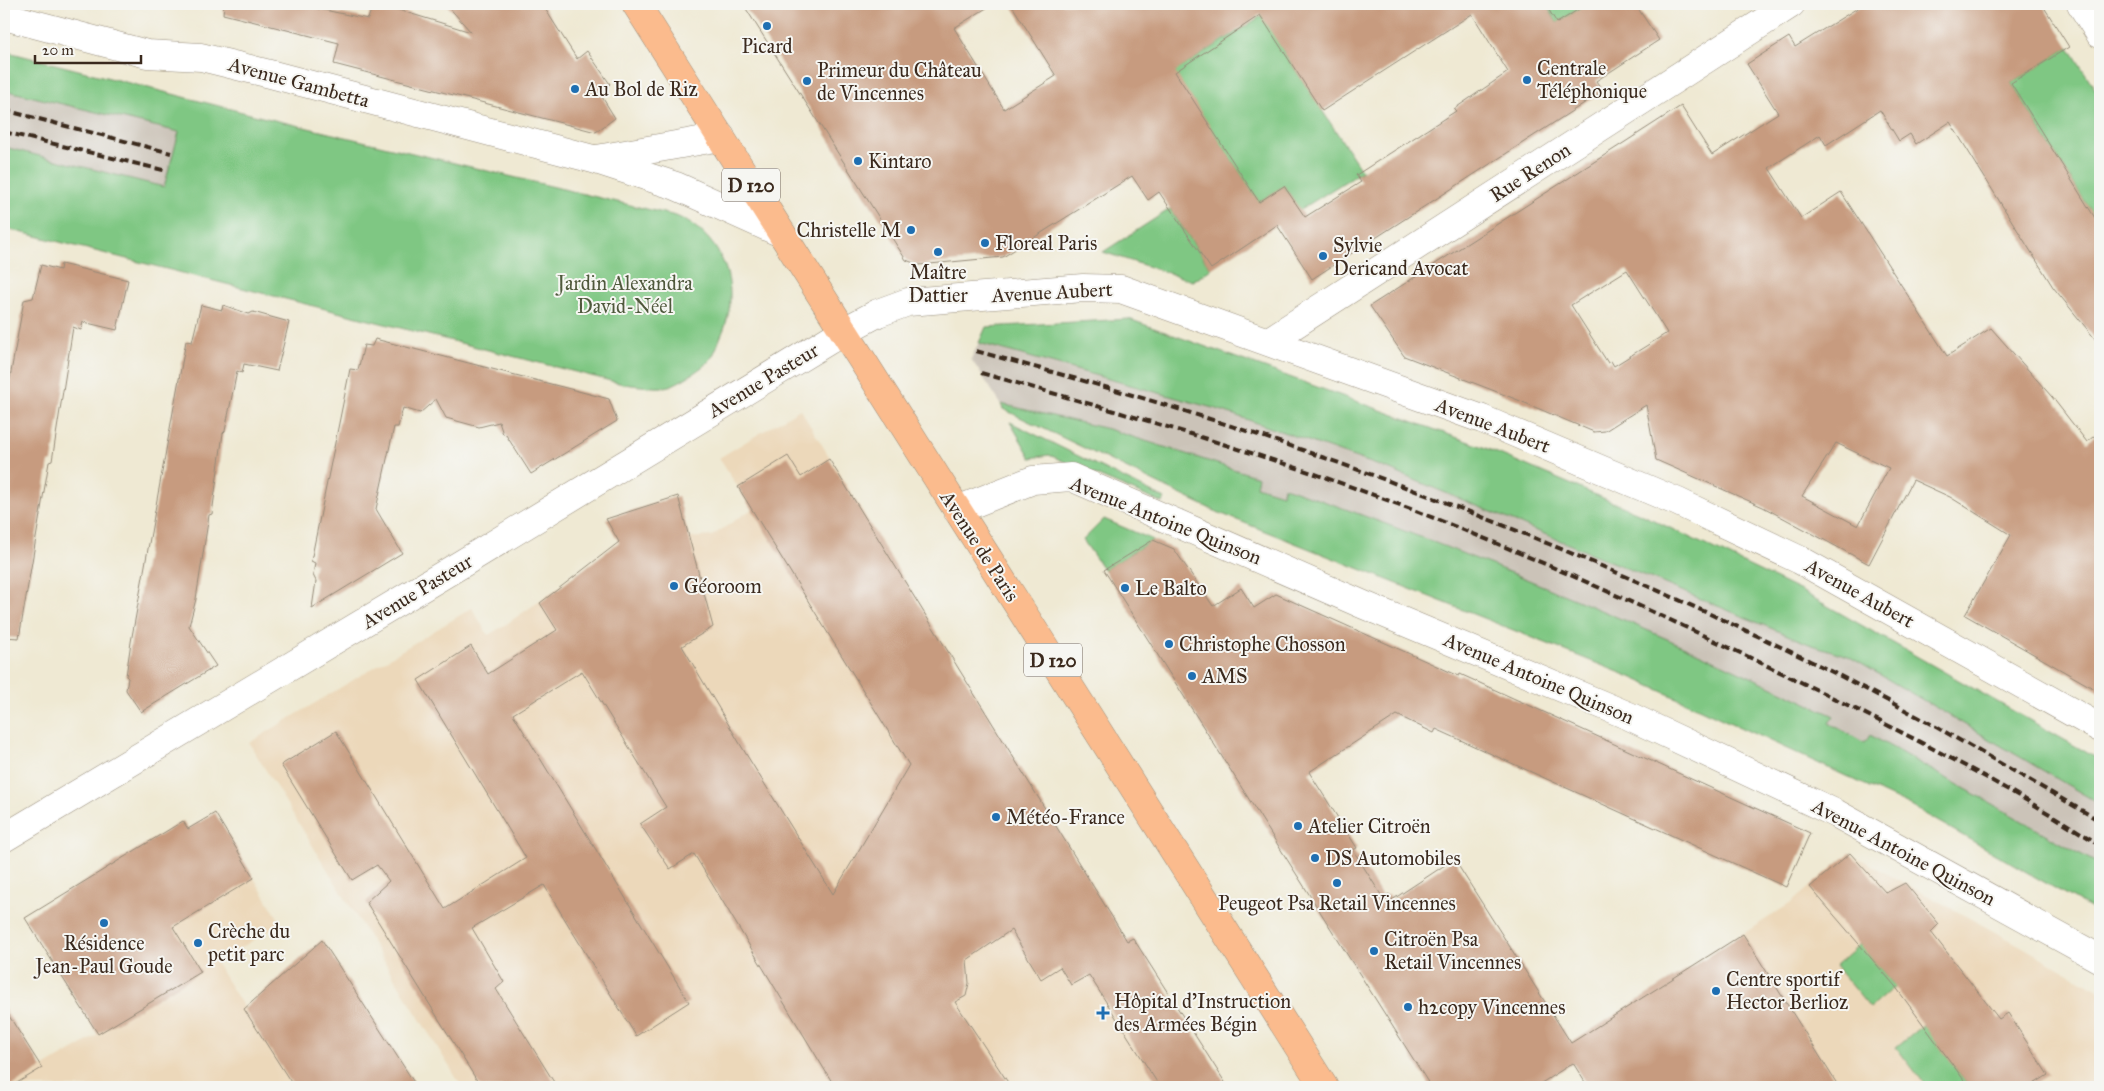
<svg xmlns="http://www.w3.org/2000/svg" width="2104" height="1091" font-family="'IM FELL Great Primer',serif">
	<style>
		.built { fill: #ecd8ba }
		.industrial { fill: #cbc3b8 }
		.green { fill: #7fc783; stroke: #5d7850 }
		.building { fill: #c79b7f; fill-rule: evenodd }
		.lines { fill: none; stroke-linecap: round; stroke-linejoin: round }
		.minor-casing { stroke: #958a78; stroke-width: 29 }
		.primary-casing { stroke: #958a78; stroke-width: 29 }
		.minor { stroke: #fff; stroke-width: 28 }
		.primary { stroke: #fbbb8d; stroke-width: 28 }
		.rail { stroke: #3b2a1e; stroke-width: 4; stroke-dasharray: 8 4; stroke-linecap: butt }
		.poi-dot { fill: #1f6fb2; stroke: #f6f6f2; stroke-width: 2 }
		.labels { text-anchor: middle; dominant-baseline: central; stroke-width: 4; stroke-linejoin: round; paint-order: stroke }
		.shield { fill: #f6f6f2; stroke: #73675e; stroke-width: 1 }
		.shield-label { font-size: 19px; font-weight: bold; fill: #3b2a1e }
		.poi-label { font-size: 20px; fill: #3b2a1e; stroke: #f6f6f2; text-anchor: start }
		.street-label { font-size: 20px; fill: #3b2a1e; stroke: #f6f6f2 }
		.park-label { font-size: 20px; fill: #4f593c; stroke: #f6f6f2 }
	</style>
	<rect width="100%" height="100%" fill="#f6f6f2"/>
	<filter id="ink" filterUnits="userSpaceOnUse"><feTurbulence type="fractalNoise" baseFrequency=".02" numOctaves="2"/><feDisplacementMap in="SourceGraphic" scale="10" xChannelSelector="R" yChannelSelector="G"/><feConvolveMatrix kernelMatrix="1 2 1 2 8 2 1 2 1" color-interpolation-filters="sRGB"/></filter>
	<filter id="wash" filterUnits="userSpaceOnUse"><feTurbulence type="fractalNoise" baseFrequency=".0096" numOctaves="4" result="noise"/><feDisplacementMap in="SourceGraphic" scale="20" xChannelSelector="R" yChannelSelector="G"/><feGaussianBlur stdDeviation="1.12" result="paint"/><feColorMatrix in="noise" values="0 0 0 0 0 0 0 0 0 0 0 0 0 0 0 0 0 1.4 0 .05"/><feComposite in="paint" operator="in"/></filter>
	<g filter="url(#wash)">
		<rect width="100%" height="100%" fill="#efe9d3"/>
		<g class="built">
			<polygon points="800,409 1120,930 1127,941 1133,938 1228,1087 462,1087 249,743 472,608 488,635 502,627 621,545 606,519 678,496 689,538 712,536 752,509 719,458"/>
			<polygon points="1849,853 2021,946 2100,991 2100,1087 1822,1087 1833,1080 1743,934 1791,903"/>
			<polygon points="254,878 281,923 216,963 294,1087 10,1087 98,1035 70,990"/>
		</g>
		<g class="industrial">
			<polygon points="4,51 189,98 157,215 4,228"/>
			<polygon points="986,327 1270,370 1483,447 1643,515 1801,591 2100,760 2100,914 1911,806 1670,679 1034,414 1001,404 971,359"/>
		</g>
		<g class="green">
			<polygon points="1546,4 1587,4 1557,23"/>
			<polygon points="1263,15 1285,54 1362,171 1300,210 1284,186 1259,202 1174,72"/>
			<polygon points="2069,47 2100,97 2100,226 2011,83"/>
			<path d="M 4,51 L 262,117 L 676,216 C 724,236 743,289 721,336 C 718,343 715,354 710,360 C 701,369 684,380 672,385 C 664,390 634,385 623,384 L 4,228 L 4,147 L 164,187 L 179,132 L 4,90 Z"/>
			<polygon points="1170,209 1211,269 1193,281 1103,252"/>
			<polygon points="1129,319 1483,447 1643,515 1801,591 2100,760 2100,804 1848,656 1809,644 1388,469 1220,410 979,343 986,327"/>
			<path d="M 1001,404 L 1108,429 L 1258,477 L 1256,486 L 1282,494 L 1284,487 C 1472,553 1655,630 1834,716 L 1829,723 L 1865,743 L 1870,735 L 2100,865 L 2100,914 L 1911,806 L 1631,677 L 1217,512 L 1003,409 Z"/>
			<polygon points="1010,422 1165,499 1162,503 1049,455 1031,458"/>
			<polygon points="1104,519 1153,540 1104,570 1083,540"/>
			<polygon points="1860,944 1895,986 1870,1008 1835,966"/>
			<polygon points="1924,1024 1969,1087 1927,1087 1896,1047"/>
		</g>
		<g id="blocks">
			<g class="building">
				<polygon points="224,4 295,4 368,19 373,4 379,4 471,32 446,4 542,4 577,59 587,51 610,84 599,92 615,118 596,132 334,64 339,43 223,14"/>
				<path d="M 743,4 L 993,4 L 954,28 L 1004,109 L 1056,76 L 1011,4 L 1545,4 L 1557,23 L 1587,4 L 1635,4 L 1659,40 L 1596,81 L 1603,91 L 1312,279 L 1277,225 L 1211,269 L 1159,192 L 1148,200 L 1132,176 L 1003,257 L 919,265 L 906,260 ZM 1472,14 L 1508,72 L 1454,109 L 1456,111 L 1356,175 L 1361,182 L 1305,217 L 1284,186 L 1259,202 L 1175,72 L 1260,15 L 1322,111 Z"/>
				<path d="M 1864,4 L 2042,4 L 2069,47 L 2011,83 L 2100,226 L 2100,345 L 2053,287 L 1950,122 L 1916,144 L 1910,134 L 1899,141 L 1880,110 L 1826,145 L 1820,135 L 1769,168 L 1801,218 L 1841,192 L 1947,356 L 1991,328 L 2052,397 L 2087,442 L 2100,431 L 2100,692 L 1965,615 L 2011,535 L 1950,497 L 1913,480 L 1869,564 L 1763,507 L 1656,460 L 1646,405 L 1605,431 L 1594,432 L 1518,400 L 1404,356 L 1370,306 L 1681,106 L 1712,155 L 1778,113 L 1747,64 L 1789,37 L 1795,47 ZM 1627,270 L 1667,333 L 1614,366 L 1611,361 L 1608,363 L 1571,305 ZM 1836,443 L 1889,468 L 1858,526 L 1802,496 Z"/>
				<polygon points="61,264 128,280 117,330 83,322 81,330 73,327 52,461 49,462 19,638 4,637 4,411 24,300 33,298 41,265 60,270"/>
				<polygon points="201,305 222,310 223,305 249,314 253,312 289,322 277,371 244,364 242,373 237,371 225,431 223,433 212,514 209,515 196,599 189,626 216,666 141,712 126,690 128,678 126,676 131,642 186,341 192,342"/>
				<polygon points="375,339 609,399 617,421 531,474 506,435 503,434 499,422 479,427 446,418 436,399 420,413 403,408 398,427 394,427 376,509 402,553 312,608 316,581 313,575 315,563 311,561 350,369 358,370 364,345 372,346"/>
				<polygon points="788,456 801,477 829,459 1127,941 1133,938 1228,1087 1160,1087 1089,975 1071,985 1060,967 1041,979 1011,930 967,960 969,983 966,996 955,1002 1011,1087 835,1087 694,854 670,869 640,824 666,807 582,671 513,714 689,1002 636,1036 544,885 472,928 504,982 496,989 557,1087 481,1087 366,902 389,881 377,865 352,880 281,765 336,731 445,909 526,858 418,680 471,646 488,674 557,630 540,603 619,542 606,519 678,496 713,627 682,646 746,754 833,894 909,765 738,487"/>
				<polygon points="1153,540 1174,549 1213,606 1241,588 1254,608 1276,594 1459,676 1460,674 1810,833 1786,887 1436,729 1434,733 1397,715 1309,772 1357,848 1353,850 1383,898 1389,894 1392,900 1454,859 1571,1043 1743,934 1839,1087 1588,1087 1573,1063 1535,1087 1431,1087 1104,570"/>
				<polygon points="215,813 254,878 173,927 201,972 98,1034 25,918 183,821 188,829"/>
				<polygon points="1850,853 1886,893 1905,883 1939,924 1931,932 1999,1019 2008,1013 2048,1075 2029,1087 1969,1087 1895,986 1810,887"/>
				<polygon points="322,940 417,1087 294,1087 244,1009"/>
				<polygon points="4,1008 42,1068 10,1087 4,1087"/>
			</g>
		</g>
	</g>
	<g filter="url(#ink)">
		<use href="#blocks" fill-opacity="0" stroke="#958a78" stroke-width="1"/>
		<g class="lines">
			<g class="minor-casing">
				<g id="minor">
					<polyline points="2081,4 2100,34"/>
					<polyline points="4,16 147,54 201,57 270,74 593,159 676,186 781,233"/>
					<polyline points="597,159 721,137"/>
					<polyline points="1269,341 1791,4"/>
					<polyline points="957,510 1033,480 1071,477 1364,605 1629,716 1837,814 2100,959"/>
					<polyline points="4,838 463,563 844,331 878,313 908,302 1083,288 1121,289 1482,419 1678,502 1800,560 2100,728"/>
				</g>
			</g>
			<g class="primary-casing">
				<polyline id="primary" points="636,4 1324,1087"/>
			</g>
			<use href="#minor" class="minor"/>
			<use href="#primary" class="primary"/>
			<g class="rail">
				<polyline points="4,110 171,153"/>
				<polyline points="4,132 167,171"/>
				<path d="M 976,351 C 1049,371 1122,391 1194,414 C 1405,481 1611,565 1810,661 C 1909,709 2005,766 2100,821"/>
				<path d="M 981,373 C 1093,404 1205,437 1315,474 C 1465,526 1611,591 1755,660 C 1872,716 1990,775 2100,845"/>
			</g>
		</g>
	</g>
	<g class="poi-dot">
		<circle cx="767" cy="26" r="5"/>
		<circle cx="1527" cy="80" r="5"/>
		<circle cx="807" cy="81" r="5"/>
		<circle cx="575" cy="89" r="5"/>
		<circle cx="858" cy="161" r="5"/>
		<circle cx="911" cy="230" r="5"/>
		<circle cx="985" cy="243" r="5"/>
		<circle cx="938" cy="252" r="5"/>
		<circle cx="1323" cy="256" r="5"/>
		<circle cx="674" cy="586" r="5"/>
		<circle cx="1125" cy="588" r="5"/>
		<circle cx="1169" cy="644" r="5"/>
		<circle cx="1192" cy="676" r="5"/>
		<circle cx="996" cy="817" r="5"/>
		<circle cx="1298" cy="826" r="5"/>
		<circle cx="1315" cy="858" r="5"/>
		<circle cx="1337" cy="883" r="5"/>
		<circle cx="104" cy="923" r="5"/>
		<circle cx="198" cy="943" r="5"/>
		<circle cx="1374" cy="951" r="5"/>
		<circle cx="1716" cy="991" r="5"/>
		<circle cx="1408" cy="1007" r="5"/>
		<path d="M1100.5 1005.5h5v5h5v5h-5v5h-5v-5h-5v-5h5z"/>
	</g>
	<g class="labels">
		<g class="shield">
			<rect x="722" y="168.5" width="58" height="33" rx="4"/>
			<rect x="1024" y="643.5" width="58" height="33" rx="4"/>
		</g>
		<g class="shield-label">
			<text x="751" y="185">D 120</text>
			<text x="1053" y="660">D 120</text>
		</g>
		<g class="poi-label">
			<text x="767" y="46" text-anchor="middle">Picard</text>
			<text x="1537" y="68">Centrale<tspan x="1537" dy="23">Téléphonique</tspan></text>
			<text x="817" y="70">Primeur du Château<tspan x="817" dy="23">de Vincennes</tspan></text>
			<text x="585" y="89">Au Bol de Riz</text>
			<text x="868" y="161">Kintaro</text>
			<text x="901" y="230" text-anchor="end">Christelle M</text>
			<text x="995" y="243">Floreal Paris</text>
			<text x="1333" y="245">Sylvie<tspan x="1333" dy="23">Dericand Avocat</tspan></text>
			<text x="938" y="272" text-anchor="middle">Maître<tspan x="938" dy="23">Dattier</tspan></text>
			<text x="684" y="586">Géoroom</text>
			<text x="1135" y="588">Le Balto</text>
			<text x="1179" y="644">Christophe Chosson</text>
			<text x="1202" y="676">AMS</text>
			<text x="1006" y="817">Météo-France</text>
			<text x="1308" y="826">Atelier Citroën</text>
			<text x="1325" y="858">DS Automobiles</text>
			<text x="1337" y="903" text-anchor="middle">Peugeot Psa Retail Vincennes</text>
			<text x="208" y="931">Crèche du<tspan x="208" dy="23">petit parc</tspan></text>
			<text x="1384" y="939">Citroën Psa<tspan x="1384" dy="23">Retail Vincennes</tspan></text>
			<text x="104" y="943" text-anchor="middle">Résidence<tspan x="104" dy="23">Jean-Paul Goude</tspan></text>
			<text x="1726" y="979">Centre sportif<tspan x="1726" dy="23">Hector Berlioz</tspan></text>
			<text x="1114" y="1001">Hôpital d'Instruction<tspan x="1114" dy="23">des Armées Bégin</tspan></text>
			<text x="1418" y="1007">h2copy Vincennes</text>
		</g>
		<g class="street-label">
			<text transform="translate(299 82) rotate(15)">Avenue Gambetta</text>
			<text transform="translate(1530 172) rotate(-33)">Rue Renon</text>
			<text transform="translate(1052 292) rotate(-3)">Avenue Aubert</text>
			<text transform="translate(763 380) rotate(-31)">Avenue Pasteur</text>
			<text transform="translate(1493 425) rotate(21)">Avenue Aubert</text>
			<text transform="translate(1166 520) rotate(22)">Avenue Antoine Quinson</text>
			<text transform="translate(980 546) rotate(57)">Avenue de Paris</text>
			<text transform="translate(417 591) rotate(-31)">Avenue Pasteur</text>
			<text transform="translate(1860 593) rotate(29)">Avenue Aubert</text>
			<text transform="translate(1539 678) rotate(23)">Avenue Antoine Quinson</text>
			<text transform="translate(1904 852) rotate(28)">Avenue Antoine Quinson</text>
		</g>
		<g class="park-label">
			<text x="625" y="283">Jardin Alexandra<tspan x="625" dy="23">David-Néel</tspan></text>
		</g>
	</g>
	<rect width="2104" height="1091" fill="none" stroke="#f6f6f2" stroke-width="20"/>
	<path d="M35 55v8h106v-8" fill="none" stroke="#3b2a1e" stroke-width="2.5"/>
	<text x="42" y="55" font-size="15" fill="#3b2a1e" stroke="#f6f6f2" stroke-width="4" paint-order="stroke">20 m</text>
</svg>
